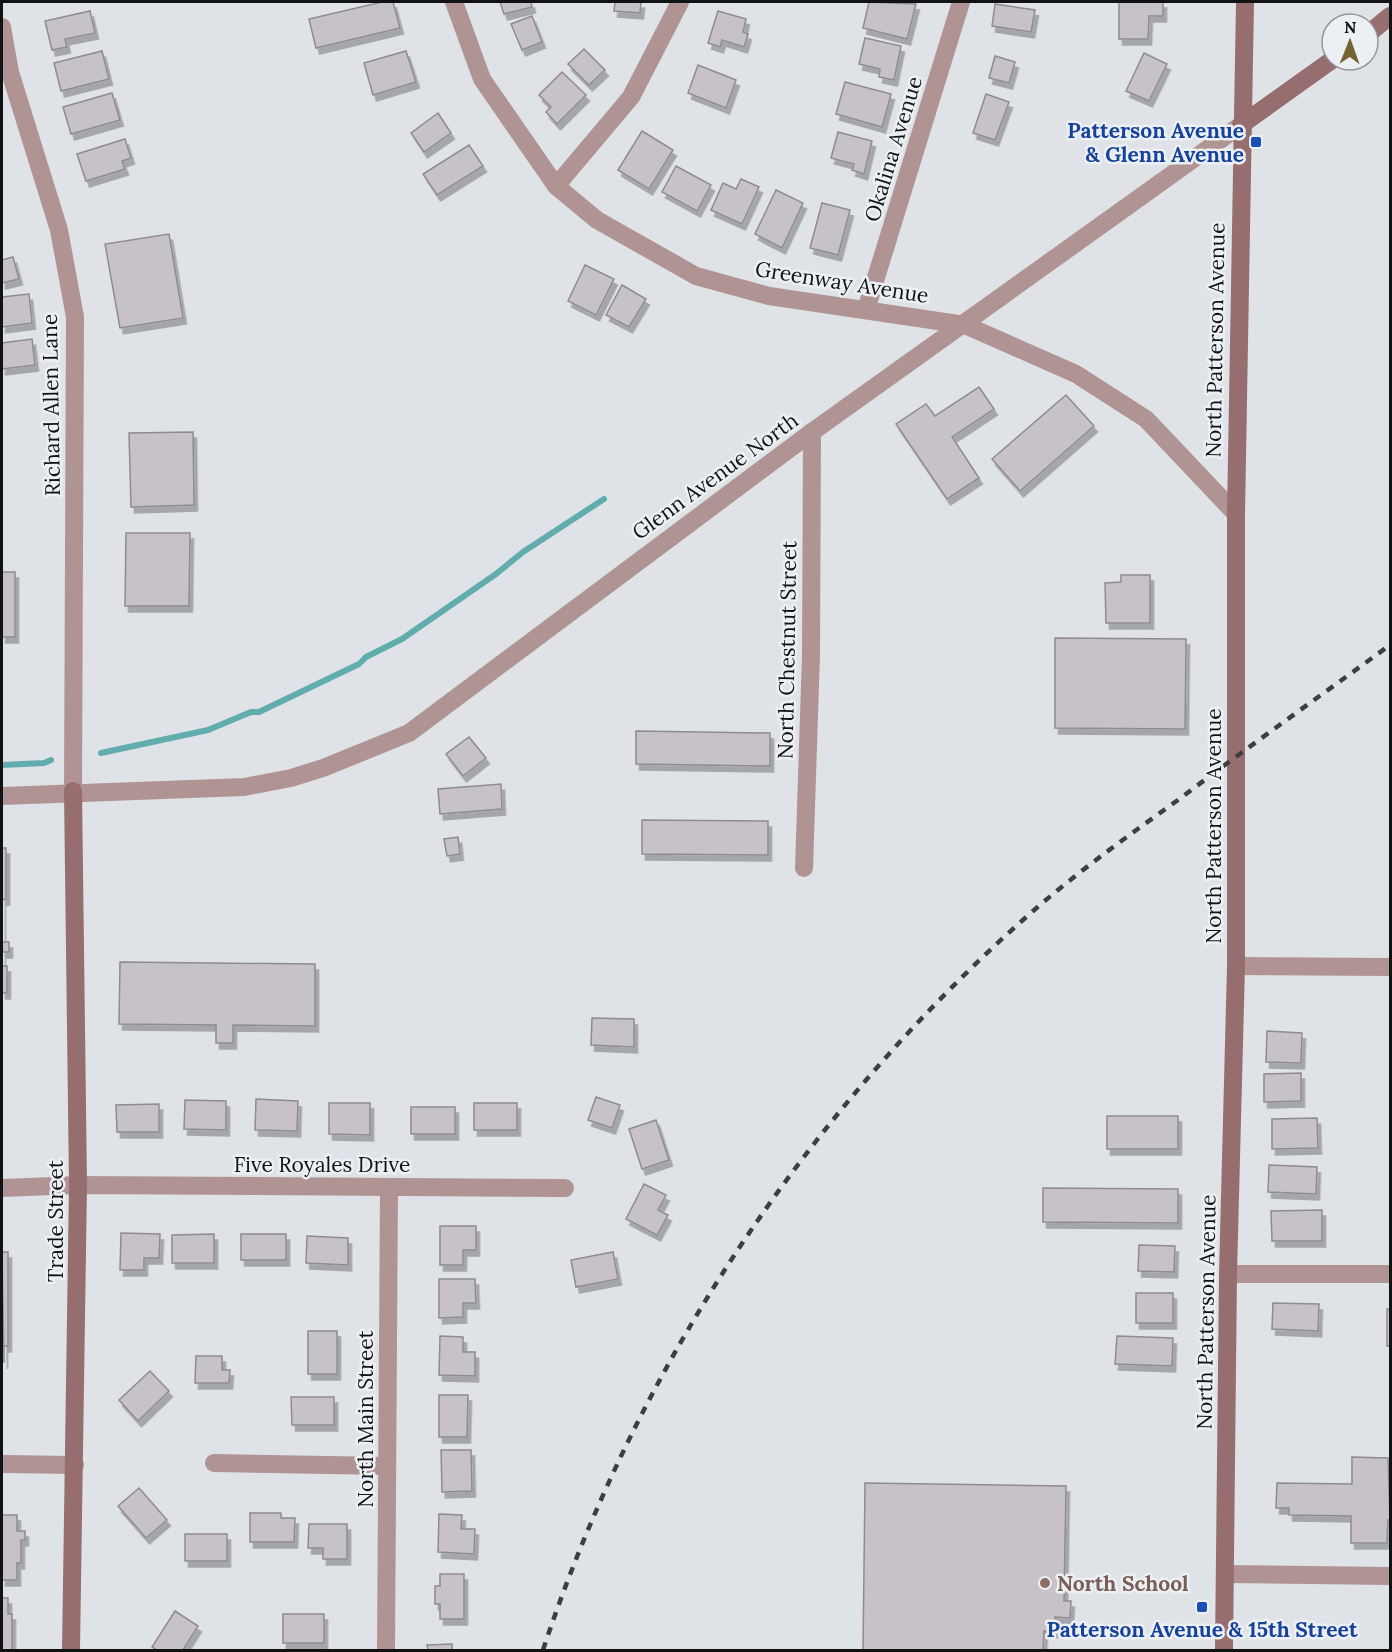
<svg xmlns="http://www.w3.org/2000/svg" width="1392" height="1652" font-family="Lora,serif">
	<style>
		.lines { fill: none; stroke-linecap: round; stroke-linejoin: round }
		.stream { stroke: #61adae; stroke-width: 6 }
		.building { fill: #c7c2c7; stroke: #8f8b8f; stroke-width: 1.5; filter: url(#shadow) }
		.street { stroke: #b09494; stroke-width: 18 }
		.secondary { stroke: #966e6f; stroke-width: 18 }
		.rail { stroke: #3c3e41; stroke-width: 4.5; stroke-dasharray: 8 8; stroke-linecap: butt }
		.transit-dot { fill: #1a4fb4; stroke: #ecf0f5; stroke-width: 2 }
		.education-dot { fill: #8d6e63; stroke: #ecf0f5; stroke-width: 2 }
		.labels { text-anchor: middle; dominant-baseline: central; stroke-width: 5; stroke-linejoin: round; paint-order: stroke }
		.transit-label { font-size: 21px; font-weight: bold; fill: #164399; stroke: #ecf0f5; text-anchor: end }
		.street-label { font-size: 21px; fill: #111214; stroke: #ecf0f5 }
		.education-label { font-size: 21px; font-weight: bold; fill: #785e54; stroke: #ecf0f5; text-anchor: start }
	</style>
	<defs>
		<filter id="shadow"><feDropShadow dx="3.5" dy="6" stdDeviation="0" flood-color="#0004"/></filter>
	</defs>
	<rect width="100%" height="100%" fill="#dfe3e8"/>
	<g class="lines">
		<g class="stream">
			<polyline points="101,753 208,730 251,712 259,712 359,664 366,657 402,639 496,574 523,552 604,499"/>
			<polyline points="2,765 44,763 51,760"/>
		</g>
	</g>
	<g class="building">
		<polygon points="382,2 393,2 400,28 316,48 309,19"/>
		<polygon points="500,2 531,2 532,7 504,14"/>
		<polygon points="615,2 641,2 640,13 614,11"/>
		<polygon points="869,2 916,4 907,39 863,28"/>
		<polygon points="1119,2 1163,2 1163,16 1149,16 1148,39 1119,39"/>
		<polygon points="995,4 1035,10 1031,32 992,26"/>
		<polygon points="90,11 95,33 65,39 67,47 52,50 45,21"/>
		<polygon points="718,11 746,19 743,32 748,34 744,47 722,40 720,47 708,43"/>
		<polygon points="532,16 542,42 522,50 511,24"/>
		<polygon points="865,38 901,46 894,80 879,77 880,69 859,64"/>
		<polygon points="584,49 605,70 589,85 568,64"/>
		<polygon points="102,51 109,79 61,91 54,63"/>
		<polygon points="406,51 416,82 373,95 364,63"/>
		<polygon points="1144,53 1167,64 1149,101 1126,91"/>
		<polygon points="995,56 1015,62 1009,83 989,78"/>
		<polygon points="698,65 736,80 726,108 688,93"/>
		<polygon points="562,72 586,95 557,124 546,112 551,107 539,95"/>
		<polygon points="845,82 891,94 882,127 836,114"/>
		<polygon points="112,93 120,120 71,134 63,107"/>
		<polygon points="986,94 1009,102 995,140 973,133"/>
		<polygon points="438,113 451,133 424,152 411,133"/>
		<polygon points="642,131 673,150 649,189 618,170"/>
		<polygon points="838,132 872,141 864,174 852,170 854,164 831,158"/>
		<polygon points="125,139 131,158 122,161 125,169 86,181 77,154"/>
		<polygon points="469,145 483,166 437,195 423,174"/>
		<polygon points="676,166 711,185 697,211 662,192"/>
		<polygon points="741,179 759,187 742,224 711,210 723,183 736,189"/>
		<polygon points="776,190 803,203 782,248 755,234"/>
		<polygon points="822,203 850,210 838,255 810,248"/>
		<polygon points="169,234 183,318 120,328 105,244"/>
		<polygon points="13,257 19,279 2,283 2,260"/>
		<polygon points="585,265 614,279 596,315 568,301"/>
		<polygon points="622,285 646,299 629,327 606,315"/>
		<polygon points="29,294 32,323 2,327 2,297"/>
		<polygon points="32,339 35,365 2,369 2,343"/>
		<polygon points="979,387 994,409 952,437 979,478 947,499 896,424 926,404 935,416"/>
		<polygon points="1066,395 1094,426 1020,491 992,459"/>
		<polygon points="193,432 194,505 131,507 129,433"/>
		<polygon points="126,533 190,533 189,606 125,606"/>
		<rect x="2" y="572" width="13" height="65"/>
		<polygon points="1121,575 1150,575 1150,623 1106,623 1105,583 1121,582"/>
		<polygon points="1055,638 1186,639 1185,729 1055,728"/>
		<polygon points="636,731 770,733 770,766 636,764"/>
		<polygon points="469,737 486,758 463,776 446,754"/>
		<polygon points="501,784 502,809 440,814 438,789"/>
		<polygon points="642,820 768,821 768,855 642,854"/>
		<polygon points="458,837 460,854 447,856 444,839"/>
		<polygon points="2,848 6,848 6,899 2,900 2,942 9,942 9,952 2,952"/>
		<polygon points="2,953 2,966 7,966 7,993 2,993"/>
		<polygon points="120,962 315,964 315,1026 233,1025 233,1043 216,1043 216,1025 119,1024"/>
		<polygon points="592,1018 634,1019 634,1047 591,1045"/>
		<polygon points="1267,1031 1302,1033 1301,1063 1266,1062"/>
		<polygon points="1301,1073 1301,1101 1264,1102 1264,1074"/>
		<polygon points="596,1097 620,1105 612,1128 588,1120"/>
		<polygon points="256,1099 298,1101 297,1131 255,1130"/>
		<polygon points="185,1100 226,1101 226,1130 184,1129"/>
		<polygon points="329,1103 370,1103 370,1135 329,1134"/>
		<rect x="474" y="1103" width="43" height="27"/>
		<polygon points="159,1104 159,1132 117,1132 116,1105"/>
		<rect x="411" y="1107" width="44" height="27"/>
		<rect x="1107" y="1116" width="71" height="33"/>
		<polygon points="1317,1118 1318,1148 1272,1149 1272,1119"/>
		<polygon points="656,1120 669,1160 642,1169 629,1129"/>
		<polygon points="1269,1165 1317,1167 1316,1194 1268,1192"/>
		<polygon points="644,1184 666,1195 658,1210 668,1215 657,1235 626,1219"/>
		<polygon points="1043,1188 1178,1189 1178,1223 1043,1222"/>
		<polygon points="1322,1210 1322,1241 1272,1241 1271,1211"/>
		<polygon points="440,1226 476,1226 476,1250 463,1250 463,1265 440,1265"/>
		<polygon points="121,1233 160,1234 159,1258 144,1258 144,1270 120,1270"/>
		<polygon points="214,1234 214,1263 172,1263 172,1235"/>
		<rect x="241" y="1234" width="45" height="26"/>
		<polygon points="307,1236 348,1238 348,1265 306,1263"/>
		<polygon points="1139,1245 1175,1246 1174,1272 1138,1271"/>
		<polygon points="2,1252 8,1252 8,1346 4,1346 4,1363"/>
		<polygon points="613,1252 618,1279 576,1287 571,1260"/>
		<polygon points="439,1279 475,1279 476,1303 463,1303 463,1317 439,1318"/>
		<rect x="1136" y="1293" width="37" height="30"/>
		<polygon points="1273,1303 1319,1304 1318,1331 1272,1329"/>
		<rect x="1387" y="1309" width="3" height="37"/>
		<rect x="308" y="1331" width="29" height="43"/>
		<polygon points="440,1336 463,1337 463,1352 475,1352 475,1376 439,1375"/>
		<polygon points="1117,1336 1173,1338 1172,1366 1115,1364"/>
		<polygon points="196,1356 222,1356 222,1370 230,1370 229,1383 195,1383"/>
		<polygon points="150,1371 169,1391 138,1421 119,1400"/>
		<polygon points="439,1395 468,1395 467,1437 439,1437"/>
		<polygon points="291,1397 334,1397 334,1425 292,1425"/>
		<polygon points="441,1450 471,1450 472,1491 442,1492"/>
		<polygon points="1352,1457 1388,1458 1390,1520 1388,1520 1387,1543 1351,1543 1351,1516 1289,1515 1289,1508 1276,1508 1277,1483 1352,1484"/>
		<polygon points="865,1483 1066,1486 1064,1601 1071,1601 1070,1618 1055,1617 1054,1632 1044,1631 1043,1650 863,1650"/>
		<polygon points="139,1488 167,1520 146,1538 118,1506"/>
		<polygon points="250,1513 281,1513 281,1518 295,1518 294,1542 250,1542"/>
		<polygon points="439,1514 462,1515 461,1529 475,1529 474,1554 438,1552"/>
		<polygon points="2,1515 17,1515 17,1531 25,1531 25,1540 21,1540 21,1563 17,1563 17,1580 2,1580"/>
		<polygon points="309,1524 347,1524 347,1559 323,1559 323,1548 308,1548"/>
		<rect x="185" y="1534" width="42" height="27"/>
		<polygon points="440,1574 464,1574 464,1619 440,1619 440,1604 435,1604 435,1586 440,1586"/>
		<polygon points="2,1598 8,1598 8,1614 12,1614 12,1650 2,1650"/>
		<polygon points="175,1611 198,1626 183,1650 157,1650 152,1647"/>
		<rect x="283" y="1614" width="41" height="29"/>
		<polygon points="452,1644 452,1650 428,1650 427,1645"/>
	</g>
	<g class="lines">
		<g class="street">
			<polyline points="454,2 482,79 556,186 597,220 696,276 769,296 965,325 1076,374 1146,419 1236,514"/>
			<polyline points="2,27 10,72 59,230 75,317 73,791"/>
			<polyline points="556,186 631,97 680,2"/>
			<polyline points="866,310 961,2"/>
			<polyline points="2,796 244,787 291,778 323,768 409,733 812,432 1241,125"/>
			<polyline points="804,868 811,655 812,432"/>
			<polyline points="1236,966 1390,967"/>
			<polyline points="2,1188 78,1185 565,1188"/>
			<polyline points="1228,1274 1390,1274"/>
			<polyline points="214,1463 387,1466"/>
			<polyline points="2,1464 75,1465"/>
			<polyline points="1225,1574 1390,1576"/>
			<polyline points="386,1650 389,1187"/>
		</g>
		<g class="secondary">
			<polyline points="1368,34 1390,16"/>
			<polyline points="1241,125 1332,60"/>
			<polyline points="71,1650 78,1185 73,791"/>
			<polyline points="1224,1650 1228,1274 1236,966 1236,514 1245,2"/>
		</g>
		<path class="rail" d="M 543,1650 C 637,1366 808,1109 1033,911 C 1079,871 1129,835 1178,800 C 1248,747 1320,696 1390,645"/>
	</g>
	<g class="transit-dot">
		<rect x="1250" y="136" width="12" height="12" rx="3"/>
		<rect x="1196" y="1601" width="12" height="12" rx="3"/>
	</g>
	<circle class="education-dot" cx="1045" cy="1583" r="6"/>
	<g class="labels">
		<g class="transit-label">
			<text x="1244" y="130">Patterson Avenue<tspan x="1244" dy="24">&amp; Glenn Avenue</tspan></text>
			<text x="1202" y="1629" text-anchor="middle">Patterson Avenue &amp; 15th Street</text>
		</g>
		<g class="street-label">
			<text transform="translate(893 149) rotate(-73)">Okalina Avenue</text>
			<text transform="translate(842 282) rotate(9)">Greenway Avenue</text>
			<text transform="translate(1215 340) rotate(-89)">North Patterson Avenue</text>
			<text transform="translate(51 405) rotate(-91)">Richard Allen Lane</text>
			<text transform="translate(715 476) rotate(-36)">Glenn Avenue North</text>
			<text transform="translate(787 650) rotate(-89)">North Chestnut Street</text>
			<text transform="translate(1213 826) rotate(-90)">North Patterson Avenue</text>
			<text x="322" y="1164">Five Royales Drive</text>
			<text transform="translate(55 1221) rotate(-90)">Trade Street</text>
			<text transform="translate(1206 1312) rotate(-89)">North Patterson Avenue</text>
			<text transform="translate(365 1419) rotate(-90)">North Main Street</text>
		</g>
		<g class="education-label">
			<text x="1057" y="1583">North School</text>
		</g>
	</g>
	<rect width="1392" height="1652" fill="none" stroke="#111214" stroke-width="6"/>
	<g transform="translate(1350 42) rotate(1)"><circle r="28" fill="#ecf0f5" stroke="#94979b" stroke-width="1.5"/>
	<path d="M0-4.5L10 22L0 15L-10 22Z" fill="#736431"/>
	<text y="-9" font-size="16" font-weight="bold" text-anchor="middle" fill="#111214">N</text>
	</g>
</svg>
